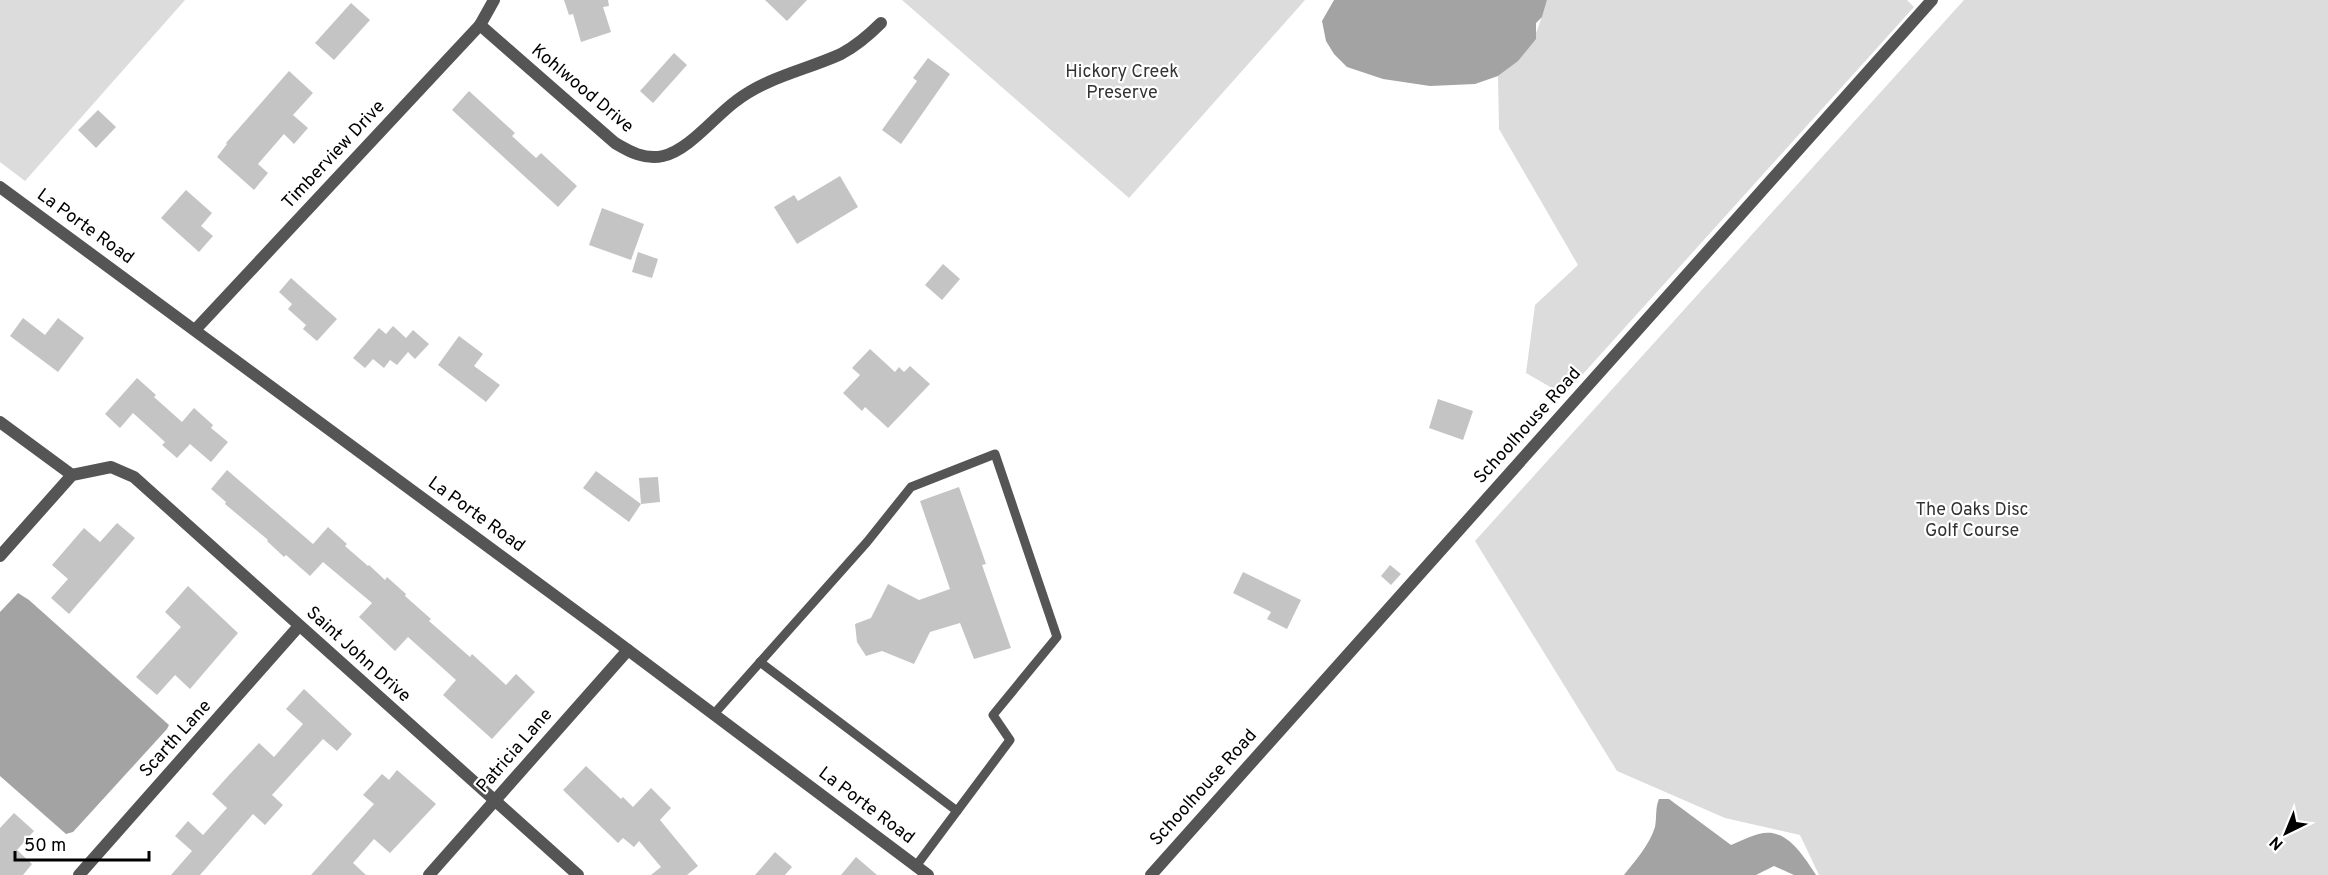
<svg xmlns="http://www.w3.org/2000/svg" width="2328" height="875" font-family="Overpass,sans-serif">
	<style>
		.green { fill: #dcdcdc }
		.water { fill: #a3a3a3 }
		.building { fill: #c4c4c4 }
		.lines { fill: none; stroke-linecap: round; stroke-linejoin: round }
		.service { stroke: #555; stroke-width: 9 }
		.minor { stroke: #555; stroke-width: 12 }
		.tertiary { stroke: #555; stroke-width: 12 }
		.labels { text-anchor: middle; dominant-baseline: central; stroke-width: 4.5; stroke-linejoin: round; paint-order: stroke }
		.park-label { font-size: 18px; fill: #333; stroke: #fff }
		.street-label { font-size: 18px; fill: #000; stroke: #fff }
	</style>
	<rect width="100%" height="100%" fill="#fff"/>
	<g class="green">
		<polygon points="0,0 185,0 25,181 0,162"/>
		<polygon points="902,0 1305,0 1129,198"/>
		<path d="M 1547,0 L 1907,0 L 1914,7 L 1564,395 L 1526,373 L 1535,305 L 1578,265 L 1499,129 L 1498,76 C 1532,50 1535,40 1547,0 Z"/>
		<polygon points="1964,0 2328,0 2328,875 1819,875 1800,835 1725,818 1617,771 1475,541"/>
	</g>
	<g class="water">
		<polygon points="1334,0 1547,0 1542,17 1536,23 1536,39 1518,61 1498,76 1475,84 1430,86 1383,79 1347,67 1334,54 1326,41 1322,21"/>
		<polygon points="18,593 29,600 169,725 167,729 73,832 66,834 0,776 0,612"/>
		<path d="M 1659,799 L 1669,799 L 1731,845 C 1743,840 1759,831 1772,833 C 1792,836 1806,860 1816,875 L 1794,875 L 1774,866 L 1756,875 L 1624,875 C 1635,861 1650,844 1655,827 C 1657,817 1655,808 1659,799 Z"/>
	</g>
	<g class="building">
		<polygon points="564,0 608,0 609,6 603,7 611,32 581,42 573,14 569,15"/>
		<polygon points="765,0 807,0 787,21"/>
		<polygon points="351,3 370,20 334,60 315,43"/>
		<polygon points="674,53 687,65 653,103 640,91"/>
		<polygon points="928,58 950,74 901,144 882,130 917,81 913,78"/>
		<polygon points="289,71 313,93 293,115 308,128 294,144 284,134 258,164 268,173 254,190 217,157 227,144 226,143"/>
		<polygon points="469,91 515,133 512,136 536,158 541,153 577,186 558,207 452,110"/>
		<polygon points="98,110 116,127 96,148 78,130"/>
		<polygon points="840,176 858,207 797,244 774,207 794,195 798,201"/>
		<polygon points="186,190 212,213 201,226 213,236 199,252 161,218"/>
		<polygon points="602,208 644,224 631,260 589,245"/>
		<polygon points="638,252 658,259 652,278 632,272"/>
		<polygon points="943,264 960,279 942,300 925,285"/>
		<polygon points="291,278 337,319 317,341 303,329 306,325 288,309 292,304 279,292"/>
		<polygon points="23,318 45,335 58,318 84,338 58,372 10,336"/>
		<polygon points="393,326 406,338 413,330 429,344 415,359 408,352 397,365 390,360 384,368 373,359 365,368 353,358 379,328 386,334"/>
		<polygon points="459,336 483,354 474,366 500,385 486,402 438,365"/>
		<polygon points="870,349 895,372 899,367 904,372 910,366 930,384 888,428 865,407 862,411 843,393 860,375 852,368"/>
		<polygon points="137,378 156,395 154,397 182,422 194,408 213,425 211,428 228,442 211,462 190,444 177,458 162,445 165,442 133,413 120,428 105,414"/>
		<polygon points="1438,399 1473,411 1463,440 1429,428"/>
		<polygon points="227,470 313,544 328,527 347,544 345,546 368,566 369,565 385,580 387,577 406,594 405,596 431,619 429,621 470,657 472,654 506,685 516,674 535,692 492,739 443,695 456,680 408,637 395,651 359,617 372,603 323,562 310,576 286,555 284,557 267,541 268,540 225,504 226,502 211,489"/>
		<polygon points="596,471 641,504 629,522 583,488"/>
		<polygon points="658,477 660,502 641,504 639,478"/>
		<polygon points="959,487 986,564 982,565 1011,648 974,659 960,623 930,632 914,664 882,651 866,656 857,642 855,624 871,618 888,584 919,600 950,589 920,501"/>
		<polygon points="117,523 135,538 69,614 51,598 68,579 52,565 84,528 100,542"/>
		<polygon points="1390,565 1401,574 1391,585 1381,576"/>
		<polygon points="1243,572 1301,600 1287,629 1267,619 1271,612 1233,593"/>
		<polygon points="188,586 238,633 190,689 175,675 157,695 136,677 181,627 165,612"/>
		<polygon points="304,689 352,734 337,751 323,739 272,795 283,805 265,825 253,814 200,875 171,875 192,851 175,836 188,821 203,835 227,808 212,794 229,775 259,743 274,757 303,724 286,709"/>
		<polygon points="586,766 621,799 623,797 633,807 651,788 671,808 660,820 698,866 687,875 651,875 661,867 639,841 634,847 623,838 618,843 563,790"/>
		<polygon points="397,770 436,804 390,853 374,839 353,863 366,875 311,875 374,804 363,795 382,774 389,780"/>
		<polygon points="14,813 34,831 17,850 32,864 23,875 0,875 0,828"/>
		<polygon points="775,852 792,867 785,875 755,875"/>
		<polygon points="856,857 877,875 841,875"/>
	</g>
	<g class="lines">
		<g class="service">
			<polyline points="760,662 957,811"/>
			<polyline points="714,714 867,542 911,487 995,454 1057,637 993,715 1010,740 916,866"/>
		</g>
		<g class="minor">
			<path d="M 480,25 L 615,143 C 630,152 645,160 663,156 C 689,150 714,117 736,101 C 767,77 806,70 841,54 C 856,46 869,35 881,23"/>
			<polyline points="195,330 480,25 494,0"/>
			<polyline points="0,422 72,475"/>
			<polyline points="0,556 72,475 111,467 134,477 578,875"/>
			<polyline points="79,875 299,626"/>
			<polyline points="429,875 628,650"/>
			<polyline points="1151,875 1932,0"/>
		</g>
		<polyline class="tertiary" points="0,187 600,629 928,875"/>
	</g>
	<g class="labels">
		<g class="park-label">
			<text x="1122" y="72">Hickory Creek<tspan x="1122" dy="21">Preserve</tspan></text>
			<text x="1972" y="510">The Oaks Disc<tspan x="1972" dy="21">Golf Course</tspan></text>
		</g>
		<g class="street-label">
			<text transform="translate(582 89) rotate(40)">Kohlwood Drive</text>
			<text transform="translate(334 155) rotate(-47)">Timberview Drive</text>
			<text transform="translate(85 227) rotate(36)">La Porte Road</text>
			<text transform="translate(1528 426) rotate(-48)">Schoolhouse Road</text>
			<text transform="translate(476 515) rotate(36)">La Porte Road</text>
			<text transform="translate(358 655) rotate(42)">Saint John Drive</text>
			<text transform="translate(176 739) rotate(-48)">Scarth Lane</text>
			<text transform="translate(515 751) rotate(-49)">Patricia Lane</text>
			<text transform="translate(1204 788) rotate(-48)">Schoolhouse Road</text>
			<text transform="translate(866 806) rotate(37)">La Porte Road</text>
		</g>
	</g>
	<g transform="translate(2286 833) rotate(223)" stroke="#ffffff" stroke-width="4.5" paint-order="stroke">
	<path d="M0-4.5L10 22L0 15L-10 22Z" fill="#000000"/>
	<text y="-9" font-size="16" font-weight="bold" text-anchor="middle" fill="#000000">N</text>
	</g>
	<path d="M15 851v9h134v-9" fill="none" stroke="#000000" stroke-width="3"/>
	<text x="24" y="851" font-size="18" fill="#000000" stroke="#ffffff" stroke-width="4.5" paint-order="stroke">50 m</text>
</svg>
